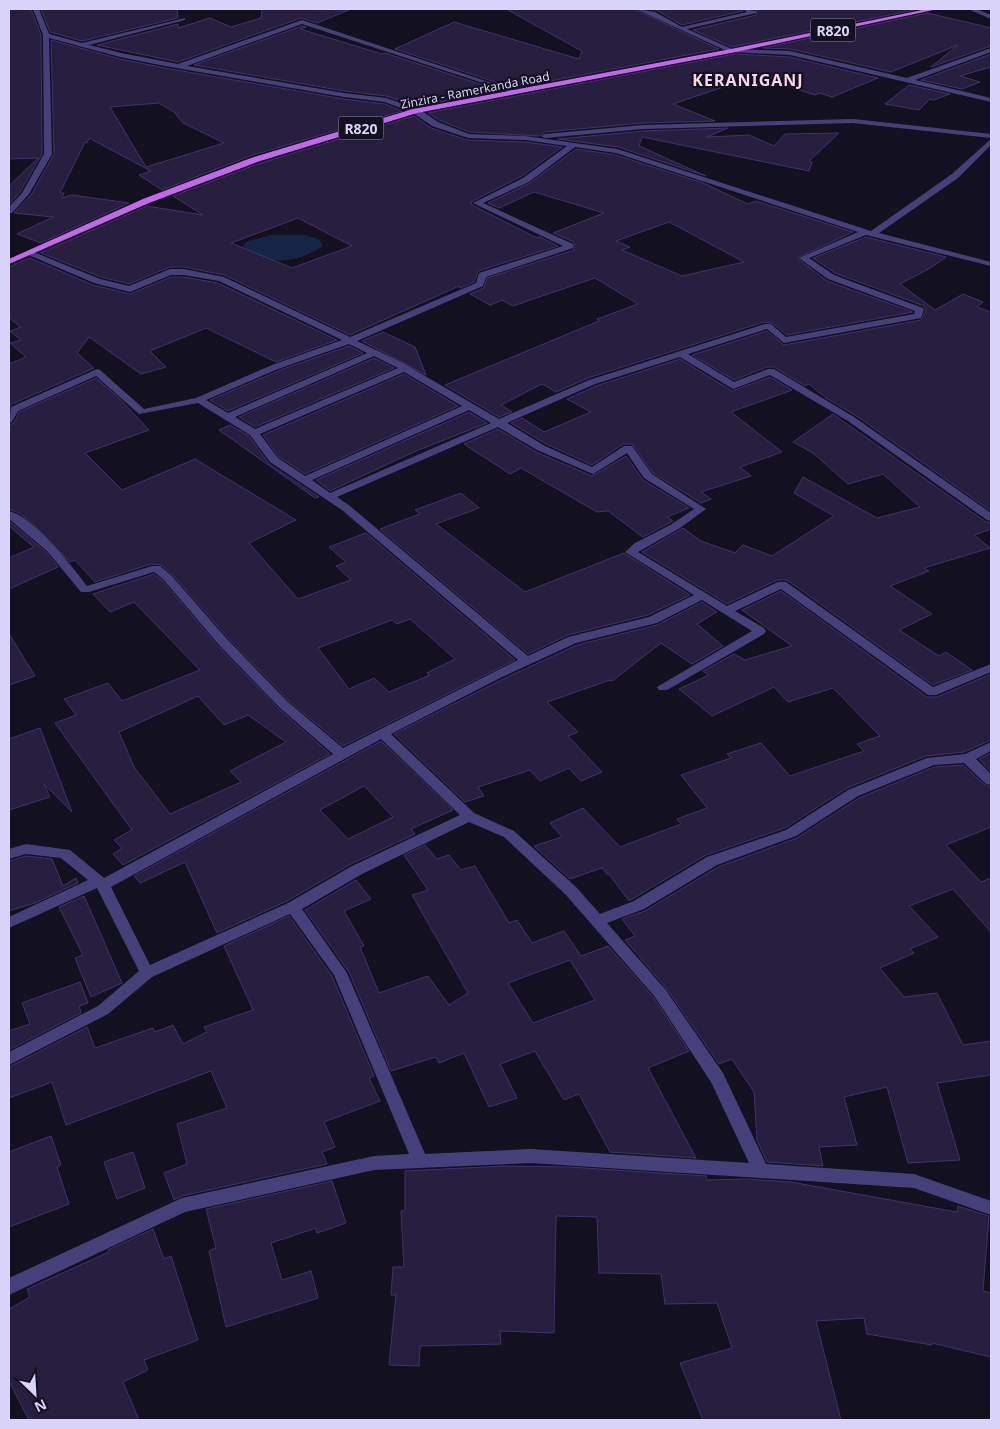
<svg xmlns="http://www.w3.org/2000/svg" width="1000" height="1429" font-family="'Noto Sans',sans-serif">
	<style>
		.water { fill: #152545 }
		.building { fill: #271e3f; stroke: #403268; fill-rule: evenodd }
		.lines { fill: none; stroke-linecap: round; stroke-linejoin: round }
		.street { fill: #46407a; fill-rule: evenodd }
		.primary { fill: #c467ed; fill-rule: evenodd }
		.labels { text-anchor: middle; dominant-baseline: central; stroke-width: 4.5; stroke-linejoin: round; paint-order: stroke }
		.far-street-label { font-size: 12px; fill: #dad3fa; stroke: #131020 }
		.shield { fill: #131020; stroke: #9e98b9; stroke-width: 1 }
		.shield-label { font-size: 14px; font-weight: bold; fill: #dad3fa }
		.far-district-label { font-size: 16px; font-weight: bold; letter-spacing: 1px; fill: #fad5ea; stroke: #131020 }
	</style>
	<rect width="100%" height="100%" fill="#131020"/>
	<path class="water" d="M 270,235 L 304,235 L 319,239 L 323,246 C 298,264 266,264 238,253 L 246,242 Z"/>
	<g class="building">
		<polygon points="9,9 31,9 41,35 42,154 20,192 9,205 9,186 38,158 9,159"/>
		<polygon points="41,9 177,9 178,18 82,41 50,32"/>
		<polygon points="262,9 349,10 317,23 301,18 178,62 97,45 178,24 178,28 210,18 231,27 261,18"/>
		<polygon points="506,9 634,9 719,49 513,88 395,49 454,22 579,59 582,51"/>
		<polygon points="646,9 741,9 743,11 682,25 656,10"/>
		<polygon points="754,9 910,9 914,10 732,47 693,30 756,15 757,10"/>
		<polygon points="928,13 991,28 991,46 931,67 958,45 891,72 790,49 763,48"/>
		<polygon points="302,26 306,27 300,29 382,54 385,53 501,91 417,106 386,96 344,91 194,65"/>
		<path d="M 51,40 L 120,59 L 165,68 L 344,99 L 385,104 L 402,111 L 250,156 L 162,190 L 139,175 L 151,171 L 89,138 L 87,143 L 85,142 L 60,193 L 64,193 L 62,198 L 72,195 L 129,203 L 41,243 L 17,234 L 53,217 L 14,213 L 31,195 L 54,154 ZM 159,103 L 174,112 L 183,123 L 224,143 L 146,167 L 110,107 Z"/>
		<polygon points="735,54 790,57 878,78 832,97 820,93 815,95 759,77 744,82 741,81 673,104 715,121 643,123 545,132 539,136 469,132 439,120 428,113"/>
		<polygon points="991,54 991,67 960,76 980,82 962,89 921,80"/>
		<polygon points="909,85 950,94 934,100 930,99 919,110 885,104"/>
		<path d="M 414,116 L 431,128 L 467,140 L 525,142 L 562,147 L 522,176 L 471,202 L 472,205 L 537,238 L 540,237 L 558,246 L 478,271 L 474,282 L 460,288 L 459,286 L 350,335 L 224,275 L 184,267 L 170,267 L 129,284 L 101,277 L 41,253 L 147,206 L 203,215 L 173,196 L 258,164 ZM 298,218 L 352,246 L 292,268 L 231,243 Z"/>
		<polygon points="728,128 707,137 749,135 774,146 785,134 839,133 809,161 812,162 809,171 642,137 639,146 706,176 618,147 558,139 643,131"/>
		<path d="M 576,149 L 616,155 L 703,183 L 748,204 L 756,201 L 853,232 L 797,258 L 827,281 L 913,312 L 787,335 L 772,323 L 764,322 L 588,378 L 556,392 L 542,384 L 501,405 L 512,412 L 499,417 L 445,385 L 599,321 L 597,319 L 638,304 L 595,278 L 513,306 L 502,300 L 490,305 L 470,294 L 484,288 L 487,278 L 574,250 L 574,242 L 553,233 L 604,213 L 534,192 L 499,208 L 488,203 L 530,183 ZM 669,222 L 744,262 L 682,276 L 622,250 L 630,247 L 616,241 Z"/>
		<polygon points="866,237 946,257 932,267 900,284 935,310 963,294 983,302 977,307 991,312 991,511 855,415 826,398 809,384 805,386 774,367 767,367 734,380 692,355 767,331 784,345 921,320 926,311 924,306 835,273 813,258"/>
		<polygon points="30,258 93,285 130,294 171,277 184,277 218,283 337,340 276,362 206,328 150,351 166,367 141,374 89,337 77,353 94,368 10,405 9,410 9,364 26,357 10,343 21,340 10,331 21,327 9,318 9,267"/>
		<polygon points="383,332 415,347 426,375 362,341"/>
		<polygon points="349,346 363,353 228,411 210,400 283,369"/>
		<polygon points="374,358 394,368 255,427 239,417"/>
		<polygon points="680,359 732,391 770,377 792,390 731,412 782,452 740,467 751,476 701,492 711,499 701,503 653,473 632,444 623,444 592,465 546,444 511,423 522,418 544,432 591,412 567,399 596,386"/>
		<polygon points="404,374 458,406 305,474 279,457 263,435"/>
		<path d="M 96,378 L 121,400 L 149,430 L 85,453 L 122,490 L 195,459 L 296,520 L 249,543 L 298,599 L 351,580 L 336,566 L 346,562 L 329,547 L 366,533 L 515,660 L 343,746 L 289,701 L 228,638 L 172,574 L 161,565 L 151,564 L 95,582 L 75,560 L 70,562 L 30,521 L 19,513 L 9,509 L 9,425 L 14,423 L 19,412 ZM 410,619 L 455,659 L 427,673 L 430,675 L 389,692 L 374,678 L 349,689 L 318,648 L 392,620 L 397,624 Z"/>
		<polygon points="469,412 487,423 416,451 330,491 316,480"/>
		<polygon points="833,414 986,522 991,523 991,529 974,535 990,548 924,568 929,571 890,586 932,614 899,630 939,656 946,652 972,670 933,685 787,580 777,580 727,604 642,552 683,528 701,541 735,553 743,545 772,556 834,516 794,493 803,477 877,518 920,507 883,474 848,484 813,453 793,442"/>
		<polygon points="230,425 249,436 269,464 319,497 315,498 219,430"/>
		<polygon points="498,429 536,452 592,476 626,456 643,480 689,508 667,517 673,521 643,537 608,511 597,512 521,468 510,474 464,444"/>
		<polygon points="461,493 479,508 436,524 525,592 624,553 690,595 648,615 568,635 528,654 380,529 420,514 415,510"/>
		<polygon points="9,521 46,552 58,567 9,589 9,558 34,547 9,526"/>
		<path d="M 154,574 L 162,580 L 218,646 L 279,709 L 330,754 L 123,865 L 113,854 L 122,848 L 114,840 L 132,830 L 55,723 L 76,715 L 64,699 L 108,683 L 122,701 L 200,670 L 134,602 L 110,612 L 93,594 ZM 198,696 L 224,725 L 248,715 L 286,742 L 230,771 L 241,782 L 170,814 L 134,767 L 119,732 Z"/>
		<polygon points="781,591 927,697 937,697 991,674 991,740 964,752 926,756 847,788 785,828 706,855 629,901 609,874 607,874 602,868 570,879 534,846 562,837 550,823 583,808 620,847 681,824 677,819 707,808 681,775 731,758 727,754 761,743 790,776 864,751 857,744 880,736 833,688 788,702 774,687 712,716 679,689 709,675 703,671 734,654 745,660 792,646 742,610"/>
		<polygon points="702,602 717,612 697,624 723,646 692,664 661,643 612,681 610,680 547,702 578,732 568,736 602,772 581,781 569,768 540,781 530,770 478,787 484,796 465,802 394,734 501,680 577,645 657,625"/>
		<polygon points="9,634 35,676 9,685"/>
		<polygon points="40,728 72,812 44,784 50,797 9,810 9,739"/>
		<path d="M 381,741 L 453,810 L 411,829 L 415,834 L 351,864 L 287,901 L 217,933 L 185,862 L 140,883 L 134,876 ZM 364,786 L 393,817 L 348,839 L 320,810 Z"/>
		<polygon points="991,753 991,772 979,759"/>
		<polygon points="963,765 985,785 991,787 991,827 946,845 981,882 991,878 991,932 953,889 909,906 938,937 910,949 914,953 880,968 904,997 937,993 963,1045 991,1041 991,1075 937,1083 960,1160 908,1163 887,1087 844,1097 857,1145 819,1147 823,1166 767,1162 757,1140 754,1092 732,1059 719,1064 666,988 625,940 635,936 622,919 645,911 718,867 797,838 859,798 934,767"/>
		<path d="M 425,845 L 437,859 L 449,855 L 461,870 L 475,866 L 509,923 L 517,920 L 532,943 L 564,931 L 581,956 L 608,946 L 654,998 L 689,1051 L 648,1068 L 696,1158 L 610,1152 L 579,1094 L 564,1100 L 535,1051 L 500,1064 L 517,1098 L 489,1107 L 464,1053 L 439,1063 L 436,1057 L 391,1071 L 349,972 L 305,910 L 356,880 L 371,899 L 344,911 L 364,946 L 360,947 L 379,993 L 428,976 L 449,1005 L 468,993 L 412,895 L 428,890 L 404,855 ZM 570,960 L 595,1000 L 533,1023 L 508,983 Z"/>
		<polygon points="26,856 52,859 63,886 76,878 78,883 35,903 9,911 9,861"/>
		<polygon points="84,896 122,983 91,997 75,958 83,955 59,907"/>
		<polygon points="289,916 332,976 374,1076 369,1078 380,1101 324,1122 335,1147 322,1152 327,1164 182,1196 174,1200 164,1173 187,1164 177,1124 227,1108 211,1071 66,1125 52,1082 9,1098 9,1067 87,1027 95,1048 153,1028 155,1032 173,1025 183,1044 207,1032 204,1027 253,1010 224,946"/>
		<polygon points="80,982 88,1003 79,1006 81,1013 9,1050 9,1031 30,1024 22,1003"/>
		<polygon points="51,1136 61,1165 57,1167 69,1204 9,1227 9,1152"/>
		<polygon points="133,1152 145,1188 117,1199 104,1162"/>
		<polygon points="503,1166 569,1167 706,1176 707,1180 747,1179 791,1182 957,1212 958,1206 989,1216 983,1291 991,1293 991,1357 932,1343 932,1345 867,1334 864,1318 816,1321 841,1420 703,1420 680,1363 732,1348 717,1303 665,1304 661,1274 599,1273 597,1217 556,1216 554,1333 500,1331 501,1344 420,1346 419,1366 389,1365 396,1295 391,1295 393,1267 404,1267 401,1211 405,1210 405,1171"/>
		<polygon points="332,1181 346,1223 317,1233 316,1228 271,1243 282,1280 311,1271 318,1298 226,1327 209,1251 216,1248 206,1209"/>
		<polygon points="153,1229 164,1259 171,1256 198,1340 144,1360 148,1370 123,1382 139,1420 29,1420 9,1381 9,1309 30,1297 27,1289 109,1252 108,1250"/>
	</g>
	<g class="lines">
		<g class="street">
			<path d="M 33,9 L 39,9 L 49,34 L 82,43 L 185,18 L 185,20 L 89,45 L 121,53 L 178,64 L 302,20 L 519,92 L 514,93 L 302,24 L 187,66 L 344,93 L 386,98 L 419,109 L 438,122 L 469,134 L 525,136 L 617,149 L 871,231 L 952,174 L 991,139 L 991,145 L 958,178 L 879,233 L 991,262 L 991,266 L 866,235 L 809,258 L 834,275 L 923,308 L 924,310 L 921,318 L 784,343 L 767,329 L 688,354 L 734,382 L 768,369 L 774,369 L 854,417 L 991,513 L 991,521 L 987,520 L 848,421 L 770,375 L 733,389 L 680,357 L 595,384 L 507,423 L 545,446 L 592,467 L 624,446 L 632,446 L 652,474 L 706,509 L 680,528 L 638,552 L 727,606 L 778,582 L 786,582 L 933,687 L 991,664 L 991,672 L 936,695 L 928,695 L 781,589 L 735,611 L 764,628 L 766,631 L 764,634 L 667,690 L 659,690 L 657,687 L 752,631 L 702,600 L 657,623 L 576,643 L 500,678 L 391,734 L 474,813 L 514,831 L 576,887 L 600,914 L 634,901 L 707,857 L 786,830 L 848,790 L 927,758 L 965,754 L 991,742 L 991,751 L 976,759 L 991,774 L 991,785 L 986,784 L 964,763 L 934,765 L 858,796 L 796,836 L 717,865 L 644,909 L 607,923 L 665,989 L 723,1073 L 766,1164 L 914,1174 L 991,1201 L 991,1215 L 914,1188 L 531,1163 L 374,1170 L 185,1212 L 9,1295 L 9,1278 L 182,1198 L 374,1156 L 409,1154 L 334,975 L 290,914 L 152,977 L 108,1014 L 9,1065 L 9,1052 L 98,1006 L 139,971 L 97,888 L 9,928 L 9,917 L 88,880 L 61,858 L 26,854 L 9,859 L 9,849 L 26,844 L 70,850 L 104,878 L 333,754 L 280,708 L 219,645 L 163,579 L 154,572 L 89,592 L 81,592 L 47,551 L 9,519 L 9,511 C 33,516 72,566 87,586 L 152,566 L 160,566 L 171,575 L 227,639 L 288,702 L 343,748 L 518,660 L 342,510 L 270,462 L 250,435 L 198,403 L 139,414 L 96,376 L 18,411 L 12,422 L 9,423 L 11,407 L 97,369 L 100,370 L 144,409 L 196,398 L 272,365 L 342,340 L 219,281 L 184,275 L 171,275 L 130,292 L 94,283 L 24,253 L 31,251 L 100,279 L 129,286 L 170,269 L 184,269 L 224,277 L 350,337 L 476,283 L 479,273 L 563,246 L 473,203 L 523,178 L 567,146 L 525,140 L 468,138 L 432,126 L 413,113 L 385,102 L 344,97 L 165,66 L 120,57 L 49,38 L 52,154 L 29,194 L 12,213 L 9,213 L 9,207 L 22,193 L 44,154 L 43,35 ZM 575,147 L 616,153 L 858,232 L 799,258 L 828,279 L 915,311 L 914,314 L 786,337 L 771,324 L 765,324 L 589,380 L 499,419 L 401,362 L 357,341 L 483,286 L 486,277 L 573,248 L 573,244 L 483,203 L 529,182 ZM 349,344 L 367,353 L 228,413 L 206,400 L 278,369 ZM 374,356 L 398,368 L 255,429 L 235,417 ZM 404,372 L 462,406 L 305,476 L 278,458 L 260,434 ZM 469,410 L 491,423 L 330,493 L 312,480 ZM 498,427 L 537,450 L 593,474 L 627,453 L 644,478 L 694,509 L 672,524 L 635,543 L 625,552 L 694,595 L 649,617 L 568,637 L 528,656 L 350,506 L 337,497 ZM 381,739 L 460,815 L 352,866 L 288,903 L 150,965 L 111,887 ZM 469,822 L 504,837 L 566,895 L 655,997 L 711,1082 L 749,1163 L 531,1149 L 425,1154 L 347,973 L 302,909 L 362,874 Z"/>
			<polygon points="636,9 655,12 682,27 747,12 743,9 756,11 756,13 687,29 732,49 790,51 907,78 991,48 991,52 915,80 991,98 991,102 790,55 729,52"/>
			<polygon points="968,9 976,9 991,15 991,19"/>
			<polygon points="853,119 991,134 991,138 853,123 643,129 545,138 541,136 545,134 643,125"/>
		</g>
		<polygon class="primary" points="927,9 938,9 731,53 417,113 257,162 149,203 9,264 9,259 143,199 251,158 413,109 731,49"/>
	</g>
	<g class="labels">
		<g class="far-street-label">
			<text transform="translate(475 90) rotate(-11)">Zinzira - Ramerkanda Road</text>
		</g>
		<g class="shield">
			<rect x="810.5" y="18.5" width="45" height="23" rx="4"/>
			<rect x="338.5" y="116.5" width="45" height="23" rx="4"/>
		</g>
		<g class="shield-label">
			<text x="833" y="30">R820</text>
			<text x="361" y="128">R820</text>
		</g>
		<g class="far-district-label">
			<text x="748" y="80">KERANIGANJ</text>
		</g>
	</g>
	<rect width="1000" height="1429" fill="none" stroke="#dad3fa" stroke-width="20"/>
	<g transform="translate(35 1394) rotate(155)" stroke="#131020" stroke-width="4" paint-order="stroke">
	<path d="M0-4L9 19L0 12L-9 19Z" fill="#dad3fa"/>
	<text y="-8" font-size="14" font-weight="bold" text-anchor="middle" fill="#dad3fa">N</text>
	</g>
</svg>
